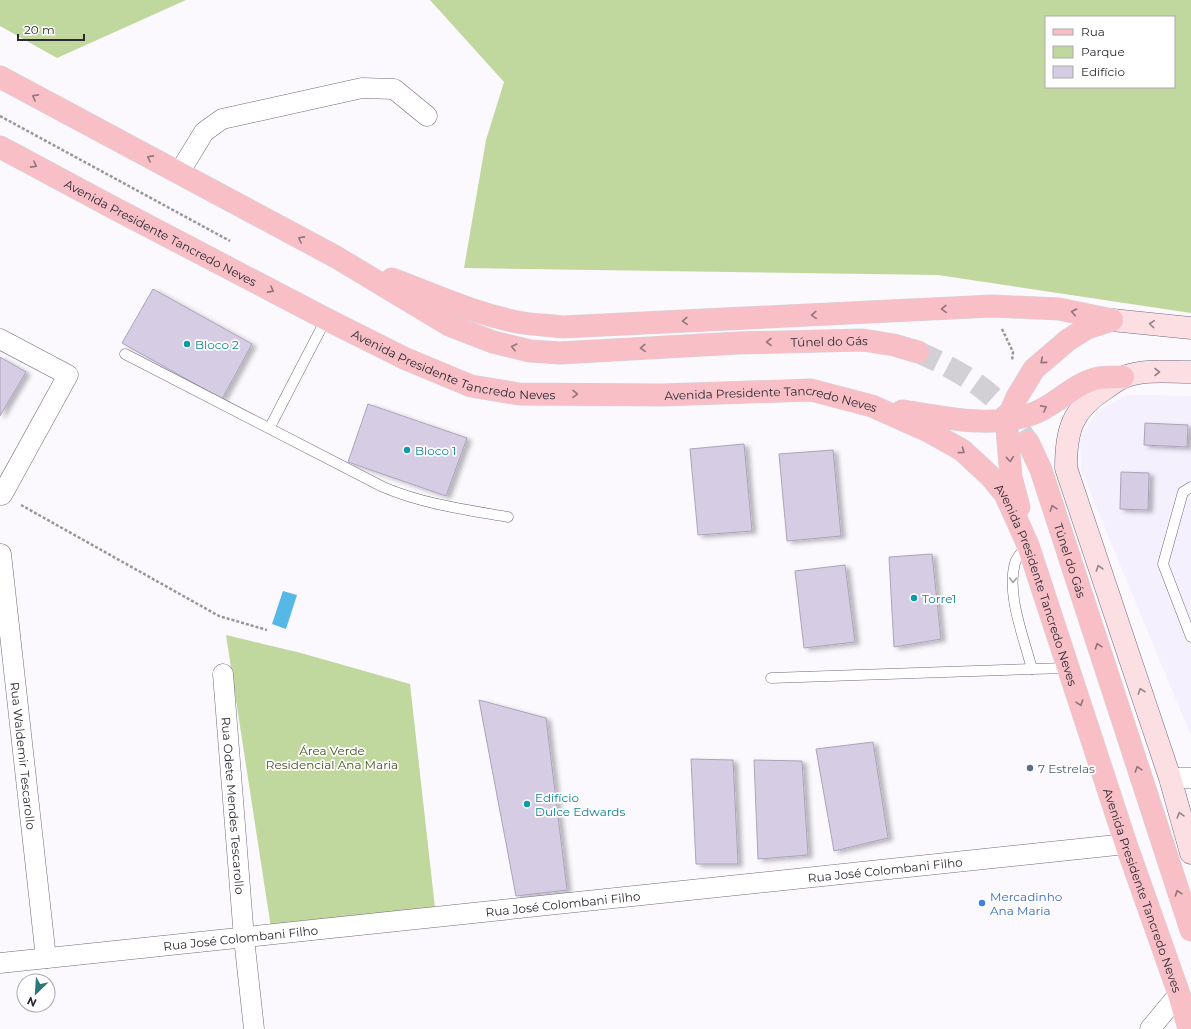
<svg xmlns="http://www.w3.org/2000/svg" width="1191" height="1029" font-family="Montserrat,sans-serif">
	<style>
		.built { fill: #f5f0fd }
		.green { fill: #c0d89d; fill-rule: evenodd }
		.water { fill: #56b8e6 }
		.building { fill: #d6cde5; stroke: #aba3ba; filter: url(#shadow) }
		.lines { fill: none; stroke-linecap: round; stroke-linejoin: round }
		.primary-tunnel { stroke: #d2cfd5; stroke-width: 22; stroke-dasharray: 22 11; stroke-linecap: butt }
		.lane-casing { stroke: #726a7f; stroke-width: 11 }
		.street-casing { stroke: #726a7f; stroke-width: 21 }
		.secondary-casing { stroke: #726a7f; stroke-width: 23 }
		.primary-casing { stroke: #d5d4d6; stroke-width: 23 }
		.path { stroke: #98969d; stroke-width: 2.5; stroke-dasharray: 3 2; stroke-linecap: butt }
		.lane { stroke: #fff; stroke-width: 10 }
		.street { stroke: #fff; stroke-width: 20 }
		.secondary { stroke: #fcdfe3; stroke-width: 22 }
		.primary { stroke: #f8bfc7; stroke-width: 22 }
		.oneway { stroke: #92747c }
		.oneway2 { stroke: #94848a }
		.oneway3 { stroke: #a09fa3 }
		.culture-dot { fill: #0f9aa8; stroke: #fff; stroke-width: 1.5 }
		.service-dot { fill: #5c6f8a; stroke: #fff; stroke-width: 1.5 }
		.shop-dot { fill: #3f7fe0; stroke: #fff; stroke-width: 1.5 }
		.labels { text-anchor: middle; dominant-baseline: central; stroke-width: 3.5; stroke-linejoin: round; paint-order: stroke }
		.street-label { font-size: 12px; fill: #2c2932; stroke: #fff }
		.culture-label { font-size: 12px; fill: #0d838f; stroke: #fff; text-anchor: start }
		.park-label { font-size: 12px; fill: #40541a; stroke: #fff }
		.service-label { font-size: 12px; fill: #4e5e75; stroke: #fff; text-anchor: start }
		.shop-label { font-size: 12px; fill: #366cbe; stroke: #fff; text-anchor: start }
	</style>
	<defs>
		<filter id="shadow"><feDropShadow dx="4.5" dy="2.5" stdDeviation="2" flood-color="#0004"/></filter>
	</defs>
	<rect width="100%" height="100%" fill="#fbf9fe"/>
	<polygon class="built" points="1127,395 1191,396 1191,736 1081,470 1080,439 1096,412"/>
	<g class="green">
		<polygon points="0,0 186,0 57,58 0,26"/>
		<path d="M 430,0 L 1191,0 L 1191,313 L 938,275 L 464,268 L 486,140 L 504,82 ZM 1046,17 L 1174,17 L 1174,87 L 1046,87 Z"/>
		<polygon points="226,635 301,653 410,684 436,917 271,928"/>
	</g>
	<polygon class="water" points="283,591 297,595 286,629 272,624"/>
	<g class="building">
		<polygon points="153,289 252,344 222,399 122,343"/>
		<polygon points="0,357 26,372 0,416"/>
		<polygon points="368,404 467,438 446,496 348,462"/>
		<polygon points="1145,423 1188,425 1187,447 1144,445"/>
		<polygon points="744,444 752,531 698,535 690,449"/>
		<polygon points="833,450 841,536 787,541 779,454"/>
		<polygon points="1121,472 1149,473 1148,510 1120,509"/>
		<polygon points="932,554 941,639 894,647 889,557"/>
		<polygon points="845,565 855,642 804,648 795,571"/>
		<polygon points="479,700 546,718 567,890 516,896"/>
		<polygon points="873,742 888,838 834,851 816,749"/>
		<polygon points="691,759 733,760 738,864 696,864"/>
		<polygon points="754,760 802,761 808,855 758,859"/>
	</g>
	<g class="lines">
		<path class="primary-tunnel" d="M 918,352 C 949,366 980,382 1003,407 C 1013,417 1020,431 1028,442"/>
		<g class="lane-casing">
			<g id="lane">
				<path d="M 125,354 L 383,487 C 423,504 466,510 508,517"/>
				<polyline points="270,427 326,319"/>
				<polyline points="1191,487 1183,492 1163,564 1191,637"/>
				<path d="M 1028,545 C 1024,550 1017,556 1015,563 C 1006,594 1024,638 1032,669 L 1068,668"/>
				<polyline points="771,678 1032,669"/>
			</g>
		</g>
		<g class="street-casing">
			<g id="street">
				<polyline points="179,173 204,132 222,119 362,88 394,89 427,116"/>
				<polyline points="0,339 68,375 2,495"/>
				<path id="s1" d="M 1,554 L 46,958"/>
				<path id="s2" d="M 223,674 L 244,938 L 254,1029"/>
				<polyline points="1170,778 1191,778"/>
				<path id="s3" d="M 0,963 L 1126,844"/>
				<polyline points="1150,1029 1179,994"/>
			</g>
		</g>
		<g class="secondary-casing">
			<g id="secondary">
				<polyline points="1112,320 1191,328"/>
				<path d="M 1191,372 C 1169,372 1145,369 1124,377 C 1118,379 1112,384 1106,388 C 1072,410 1066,429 1066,468 L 1170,778 L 1191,853"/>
			</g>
		</g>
		<g class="primary-casing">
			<g id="primary">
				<path id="s4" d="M 0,77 L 336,257 L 449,325 L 493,342 L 530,351 L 560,353 L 738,343 L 863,340 L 894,345 L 918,352"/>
				<path id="s5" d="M 0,147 L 112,207 L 326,319 L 406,359 L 471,386 L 519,394 L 662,395 L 811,390 L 872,406 L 928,431 L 962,450 L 990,476 L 1005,494 L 1028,545 L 1126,844 L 1179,994 L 1189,1029"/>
				<path d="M 392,279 C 435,295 477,315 523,323 C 536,325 549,325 562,327 L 992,306 L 1059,309 L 1112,320"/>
				<path d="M 902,411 C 945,417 989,429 1032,414 C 1056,406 1073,383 1099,378 C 1107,377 1115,377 1123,377"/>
				<path id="s6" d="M 1028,442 L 1041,470 L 1191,930"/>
				<polyline points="1019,507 1011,477 1007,429 1007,420 1017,397 1034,369 1068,340 1087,328 1112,320"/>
			</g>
		</g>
		<g class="path">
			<polyline points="0,116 230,241"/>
			<polyline points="1002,329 1013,352 1012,361"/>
			<polyline points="21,505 219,616 267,630"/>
		</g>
		<use href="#lane" class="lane"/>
		<use href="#street" class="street"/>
		<use href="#secondary" class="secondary"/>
		<use href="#primary" class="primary"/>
	</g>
	<defs><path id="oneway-chevron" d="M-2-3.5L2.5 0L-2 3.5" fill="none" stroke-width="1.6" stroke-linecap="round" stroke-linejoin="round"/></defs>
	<g class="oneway">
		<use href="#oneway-chevron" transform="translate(35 97) rotate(-152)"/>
		<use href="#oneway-chevron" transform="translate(150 158) rotate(-152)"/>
		<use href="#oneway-chevron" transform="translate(34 165) rotate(28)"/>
		<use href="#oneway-chevron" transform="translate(301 239) rotate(-152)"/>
		<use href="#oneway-chevron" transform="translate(271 290) rotate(28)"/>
		<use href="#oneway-chevron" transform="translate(944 309) rotate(177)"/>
		<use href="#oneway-chevron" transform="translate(1074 312) rotate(-168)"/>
		<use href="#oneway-chevron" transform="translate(814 315) rotate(177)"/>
		<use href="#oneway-chevron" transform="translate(685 321) rotate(177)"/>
		<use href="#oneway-chevron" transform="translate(769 342) rotate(179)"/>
		<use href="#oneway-chevron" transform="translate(514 347) rotate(-166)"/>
		<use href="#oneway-chevron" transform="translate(643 348) rotate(177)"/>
		<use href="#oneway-chevron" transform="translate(1043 361) rotate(140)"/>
		<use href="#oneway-chevron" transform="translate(575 394) rotate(1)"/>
		<use href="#oneway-chevron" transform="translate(1044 408) rotate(-28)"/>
		<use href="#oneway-chevron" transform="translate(962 451) rotate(36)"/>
		<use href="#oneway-chevron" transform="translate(1010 459) rotate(84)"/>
		<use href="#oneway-chevron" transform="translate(1053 508) rotate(-108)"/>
		<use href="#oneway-chevron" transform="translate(1098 646) rotate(-108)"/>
		<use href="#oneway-chevron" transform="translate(1080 703) rotate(72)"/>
		<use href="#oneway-chevron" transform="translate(1138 769) rotate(-108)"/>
		<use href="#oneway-chevron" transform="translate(1178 893) rotate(-108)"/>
	</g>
	<g class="oneway2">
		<use href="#oneway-chevron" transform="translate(1152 324) rotate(-175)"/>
		<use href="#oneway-chevron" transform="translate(1157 372)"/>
		<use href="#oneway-chevron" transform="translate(1099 568) rotate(-108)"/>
		<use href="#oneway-chevron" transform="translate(1141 691) rotate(-109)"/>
		<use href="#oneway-chevron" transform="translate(1180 815) rotate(-106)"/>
	</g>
	<use class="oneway3" href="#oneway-chevron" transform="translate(1013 580) rotate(92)"/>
	<g class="culture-dot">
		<circle cx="187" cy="344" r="4"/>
		<circle cx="407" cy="450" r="4"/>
		<circle cx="914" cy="598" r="4"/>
		<circle cx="527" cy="804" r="4"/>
	</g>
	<circle class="service-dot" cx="1030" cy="768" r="4"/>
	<circle class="shop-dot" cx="982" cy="903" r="4"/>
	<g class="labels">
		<g class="street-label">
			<text stroke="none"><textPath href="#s5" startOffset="182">Avenida Presidente Tancredo Neves</textPath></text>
			<text stroke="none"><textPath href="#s4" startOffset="898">Túnel do Gás</textPath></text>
			<text stroke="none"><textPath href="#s5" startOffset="506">Avenida Presidente Tancredo Neves</textPath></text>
			<text stroke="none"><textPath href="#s5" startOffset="830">Avenida Presidente Tancredo Neves</textPath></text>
			<text stroke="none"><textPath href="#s6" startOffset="126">Túnel do Gás</textPath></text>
			<text stroke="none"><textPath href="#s5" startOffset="1190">Avenida Presidente Tancredo Neves</textPath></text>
			<text stroke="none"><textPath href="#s1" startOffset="203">Rua Waldemir Tescarollo</textPath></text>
			<text stroke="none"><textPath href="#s2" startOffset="132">Rua Odete Mendes Tescarollo</textPath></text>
			<text stroke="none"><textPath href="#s3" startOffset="890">Rua José Colombani Filho</textPath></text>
			<text stroke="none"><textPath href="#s5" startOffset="1514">Avenida Presidente Tancredo Neves</textPath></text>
			<text stroke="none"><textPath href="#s3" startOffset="566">Rua José Colombani Filho</textPath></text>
			<text stroke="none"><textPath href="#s3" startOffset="242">Rua José Colombani Filho</textPath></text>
		</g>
		<g class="culture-label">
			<text x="195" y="344">Bloco 2</text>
			<text x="415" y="450">Bloco 1</text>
			<text x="922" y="598">Torre1</text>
			<text x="535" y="797">Edifício<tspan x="535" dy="14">Dulce Edwards</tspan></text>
		</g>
		<g class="park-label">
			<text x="332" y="750">Área Verde<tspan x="332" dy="14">Residencial Ana Maria</tspan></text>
		</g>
		<g class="service-label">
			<text x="1038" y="768">7 Estrelas</text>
		</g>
		<g class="shop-label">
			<text x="990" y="896">Mercadinho<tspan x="990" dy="14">Ana Maria</tspan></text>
		</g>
	</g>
	<rect x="1045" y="16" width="130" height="72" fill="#ffffff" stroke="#aba9ad"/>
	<rect x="1053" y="29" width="20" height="6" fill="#f8bfc7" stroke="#aba9ad"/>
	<text x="1081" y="36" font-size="12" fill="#2c2932">Rua</text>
	<rect x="1053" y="46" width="20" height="12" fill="#c0d89d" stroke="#aba9ad"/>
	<text x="1081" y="56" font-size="12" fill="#2c2932">Parque</text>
	<rect x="1053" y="66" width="20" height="12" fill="#d6cde5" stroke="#aba9ad"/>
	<text x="1081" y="76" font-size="12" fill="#2c2932">Edifício</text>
	<g transform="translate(36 993) rotate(205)"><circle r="19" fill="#ffffff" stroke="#aba9ad"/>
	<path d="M0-3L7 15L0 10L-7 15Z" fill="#2d777a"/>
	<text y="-6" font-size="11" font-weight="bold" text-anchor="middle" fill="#2c2932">N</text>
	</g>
	<path d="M18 34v6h66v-6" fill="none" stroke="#2c2932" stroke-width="2"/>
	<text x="24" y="34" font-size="12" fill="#2c2932" stroke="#ffffff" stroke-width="3" paint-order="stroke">20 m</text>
</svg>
